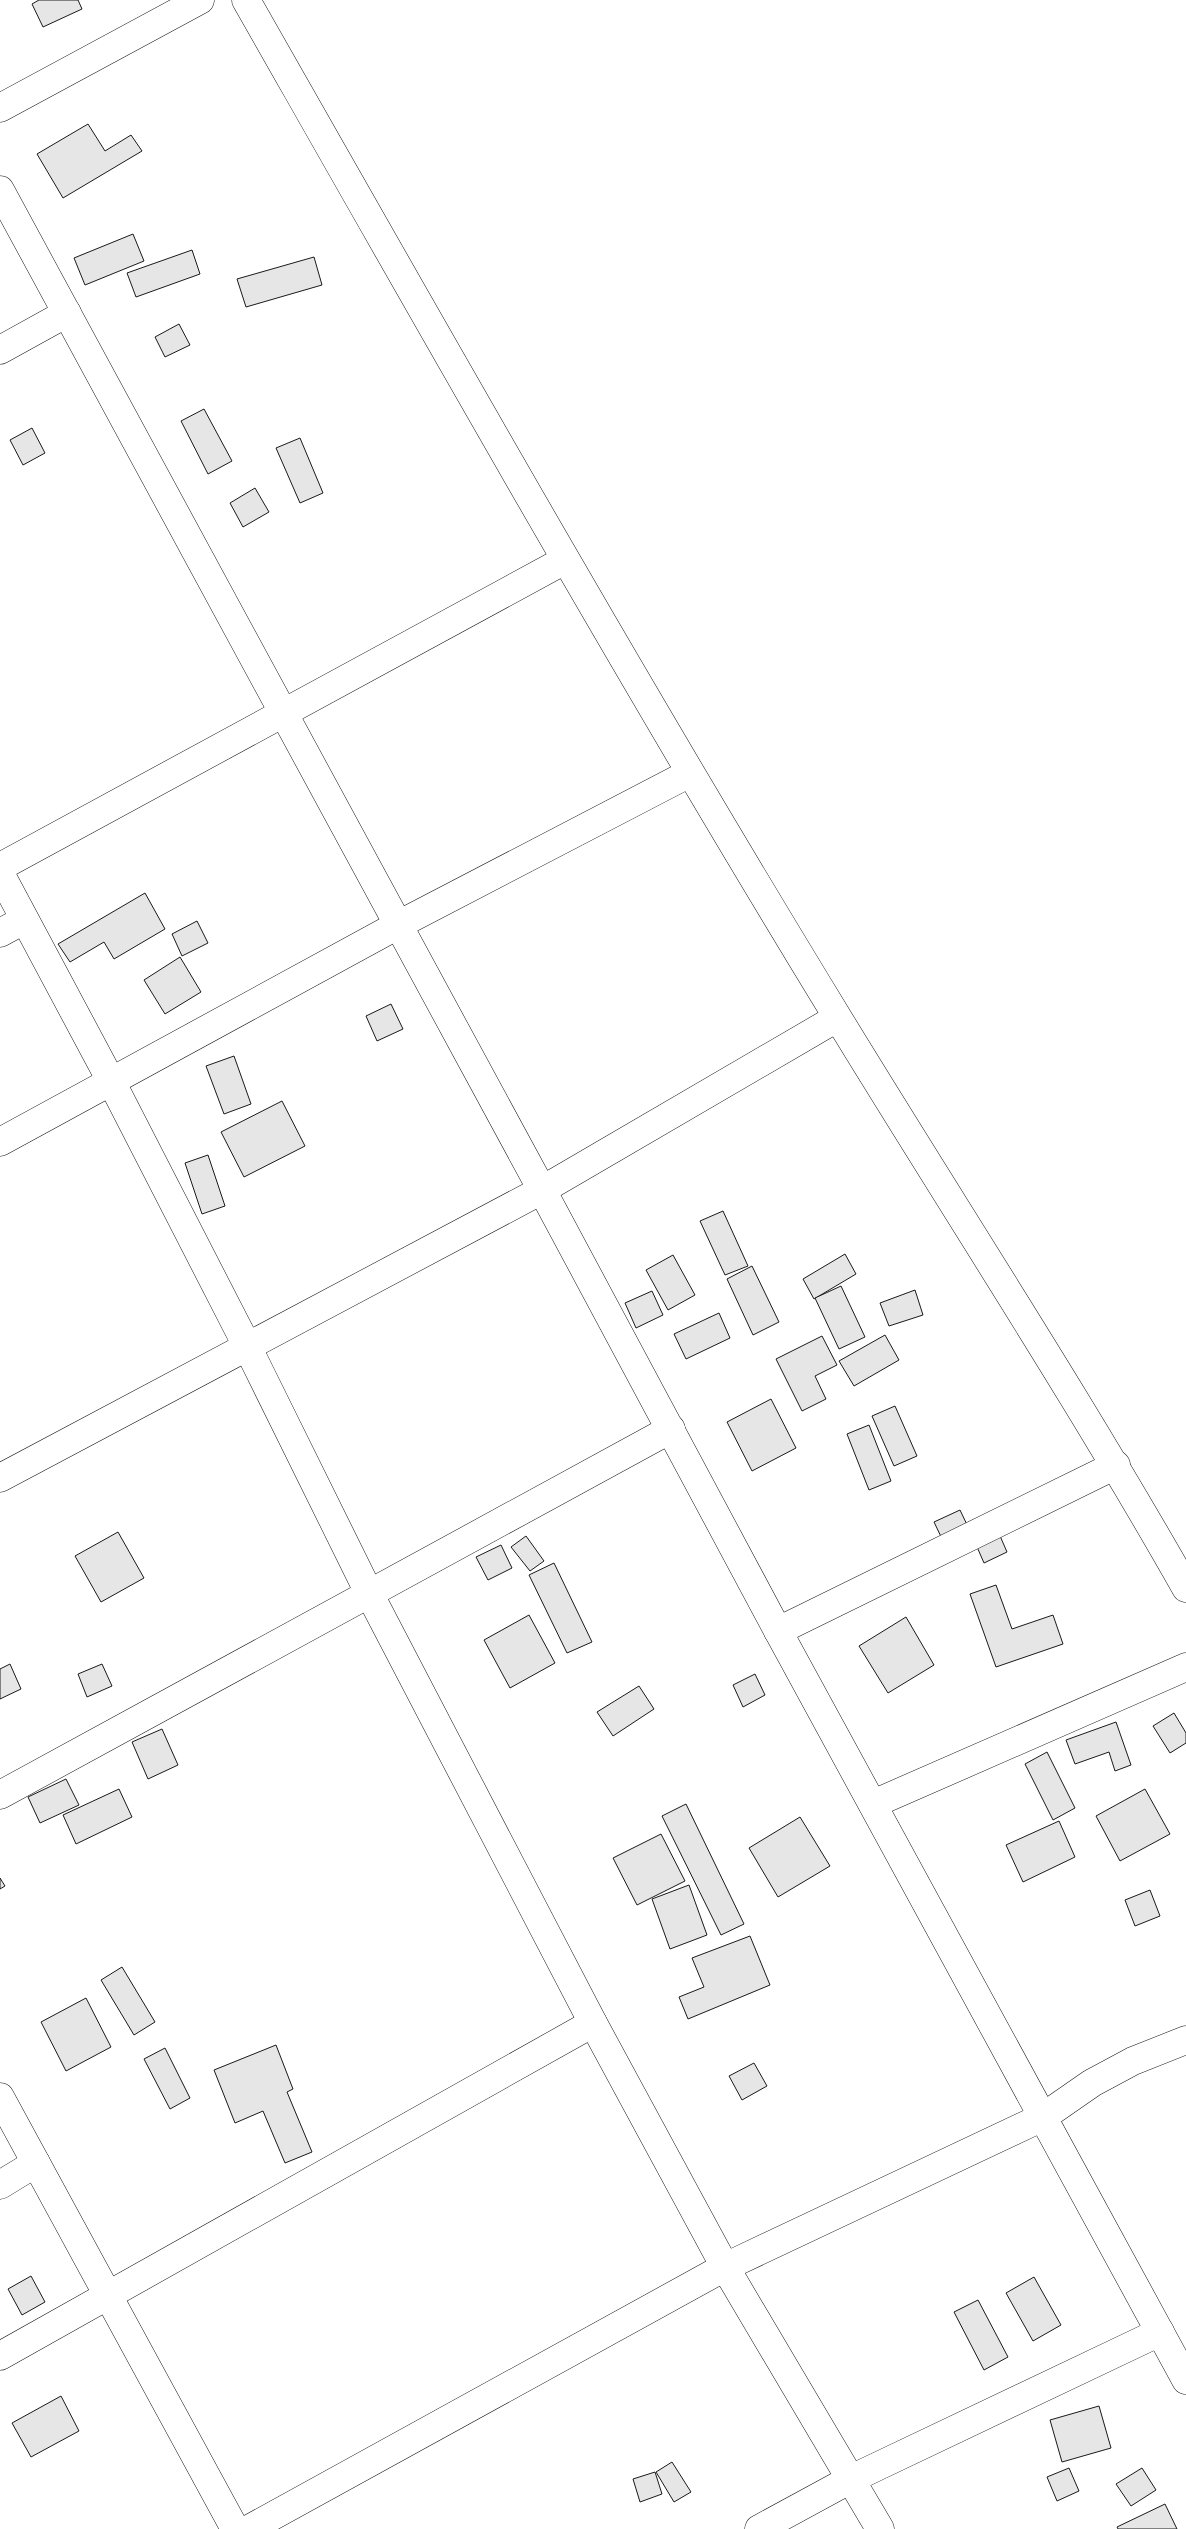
<svg xmlns="http://www.w3.org/2000/svg" width="1186" height="2529" font-family="Mulish,sans-serif">
	<style>
		.building { fill: #e6e6e6; stroke: #1a1a1a }
		.lines { fill: none; stroke-linecap: round; stroke-linejoin: round }
		.minor-casing { stroke: #1a1a1a; stroke-width: 29 }
		.minor { stroke: #fff; stroke-width: 28 }
	</style>
	<rect width="100%" height="100%" fill="#fff"/>
	<g class="building">
		<polygon points="39,0 78,0 82,9 43,27 32,4"/>
		<polygon points="88,124 105,151 131,135 142,151 63,198 37,154"/>
		<polygon points="133,234 144,261 85,285 74,258"/>
		<polygon points="192,250 200,274 136,297 127,273"/>
		<polygon points="314,257 322,285 246,307 237,279"/>
		<polygon points="179,324 190,345 165,357 155,337"/>
		<polygon points="204,409 232,461 208,474 181,421"/>
		<polygon points="32,428 45,453 23,465 10,440"/>
		<polygon points="300,438 323,493 300,503 276,448"/>
		<polygon points="255,488 269,512 243,527 230,503"/>
		<polygon points="145,893 165,929 114,959 104,942 70,962 58,944"/>
		<polygon points="197,921 208,943 182,956 172,934"/>
		<polygon points="180,957 201,992 165,1014 144,980"/>
		<polygon points="391,1004 403,1029 377,1041 366,1016"/>
		<polygon points="234,1056 251,1104 224,1114 206,1066"/>
		<polygon points="282,1101 305,1146 244,1177 221,1132"/>
		<polygon points="208,1155 225,1206 202,1214 185,1163"/>
		<polygon points="723,1211 748,1266 725,1275 700,1221"/>
		<polygon points="845,1254 856,1274 814,1299 803,1279"/>
		<polygon points="673,1255 695,1295 668,1310 646,1270"/>
		<polygon points="752,1266 779,1322 753,1335 727,1279"/>
		<polygon points="841,1286 865,1337 839,1349 815,1298"/>
		<polygon points="915,1290 923,1315 889,1326 880,1303"/>
		<polygon points="652,1291 663,1315 636,1328 625,1303"/>
		<polygon points="719,1313 730,1338 686,1359 674,1334"/>
		<polygon points="885,1335 899,1360 854,1386 839,1361"/>
		<polygon points="822,1336 837,1365 815,1376 826,1399 802,1411 776,1359"/>
		<polygon points="771,1399 796,1448 752,1471 727,1422"/>
		<polygon points="895,1406 917,1456 894,1466 872,1416"/>
		<polygon points="869,1425 891,1481 869,1490 847,1434"/>
		<polygon points="960,1510 971,1533 945,1545 934,1522"/>
		<polygon points="997,1529 1007,1552 984,1563 974,1540"/>
		<polygon points="118,1532 144,1578 101,1602 75,1556"/>
		<polygon points="526,1536 544,1561 530,1571 511,1547"/>
		<polygon points="501,1545 512,1568 488,1580 476,1557"/>
		<polygon points="554,1563 592,1642 567,1653 529,1575"/>
		<polygon points="996,1585 1012,1629 1053,1615 1063,1644 996,1667 970,1594"/>
		<polygon points="529,1615 555,1663 510,1688 484,1640"/>
		<polygon points="906,1617 934,1665 888,1693 859,1646"/>
		<polygon points="10,1664 21,1689 0,1699 0,1669"/>
		<polygon points="102,1664 112,1686 87,1697 78,1674"/>
		<polygon points="755,1674 765,1695 743,1707 733,1685"/>
		<polygon points="639,1686 654,1709 613,1736 597,1712"/>
		<polygon points="1174,1713 1186,1733 1186,1743 1170,1753 1153,1726"/>
		<polygon points="1116,1722 1131,1765 1115,1771 1109,1752 1075,1764 1066,1740"/>
		<polygon points="162,1729 178,1765 148,1779 132,1742"/>
		<polygon points="1047,1752 1075,1808 1053,1820 1025,1764"/>
		<polygon points="66,1779 79,1805 40,1823 28,1797"/>
		<polygon points="119,1789 132,1817 76,1844 63,1815"/>
		<polygon points="1145,1789 1170,1834 1120,1861 1096,1816"/>
		<polygon points="686,1804 744,1924 721,1935 662,1816"/>
		<polygon points="800,1817 830,1866 778,1897 749,1848"/>
		<polygon points="1059,1821 1075,1857 1023,1882 1006,1845"/>
		<polygon points="661,1834 685,1881 637,1905 613,1858"/>
		<polygon points="0,1878 5,1886 0,1889"/>
		<polygon points="689,1885 707,1935 670,1949 652,1899"/>
		<polygon points="1150,1890 1160,1916 1135,1926 1125,1900"/>
		<polygon points="750,1936 770,1985 688,2019 679,1997 704,1987 692,1958"/>
		<polygon points="122,1967 155,2022 134,2035 101,1980"/>
		<polygon points="86,1998 111,2047 66,2071 41,2022"/>
		<polygon points="276,2045 293,2089 287,2092 312,2152 285,2163 263,2111 235,2123 214,2070"/>
		<polygon points="165,2048 190,2098 170,2109 144,2059"/>
		<polygon points="754,2063 767,2086 742,2100 729,2076"/>
		<polygon points="31,2276 45,2302 22,2315 8,2289"/>
		<polygon points="1034,2277 1061,2325 1033,2341 1006,2293"/>
		<polygon points="978,2300 1008,2357 984,2370 954,2312"/>
		<polygon points="61,2396 79,2431 31,2457 12,2423"/>
		<polygon points="1099,2406 1111,2448 1062,2462 1050,2420"/>
		<polygon points="672,2462 691,2492 674,2502 656,2472"/>
		<polygon points="1069,2468 1079,2491 1057,2501 1047,2477"/>
		<polygon points="1142,2468 1156,2490 1131,2506 1116,2484"/>
		<polygon points="655,2472 662,2494 640,2502 633,2479"/>
		<polygon points="1165,2504 1177,2529 1118,2529 1117,2527"/>
	</g>
	<g class="lines">
		<g class="minor-casing">
			<g id="minor">
				<path d="M 246,0 C 440,341 633,683 838,1018 C 954,1208 1076,1394 1186,1588"/>
				<polyline points="0,108 200,0"/>
				<polyline points="0,190 542,1190 778,1631 1186,2380"/>
				<polyline points="0,350 67,313"/>
				<polyline points="0,867 565,560"/>
				<polyline points="0,873 111,1081 247,1346 370,1595 593,2023 725,2267 880,2529"/>
				<polyline points="0,933 24,920"/>
				<polyline points="0,1142 398,925 690,773"/>
				<polyline points="0,1478 542,1190 837,1018"/>
				<polyline points="778,1631 1116,1465"/>
				<polyline points="0,1795 671,1429"/>
				<polyline points="873,1804 1186,1667"/>
				<polyline points="0,2097 235,2529"/>
				<polyline points="0,2185 36,2163"/>
				<polyline points="0,2356 593,2023"/>
				<polyline points="249,2529 725,2267 1043,2117 1092,2083 1133,2061 1186,2040"/>
				<polyline points="759,2529 851,2479 1160,2332"/>
			</g>
		</g>
		<use href="#minor" class="minor"/>
	</g>
</svg>
